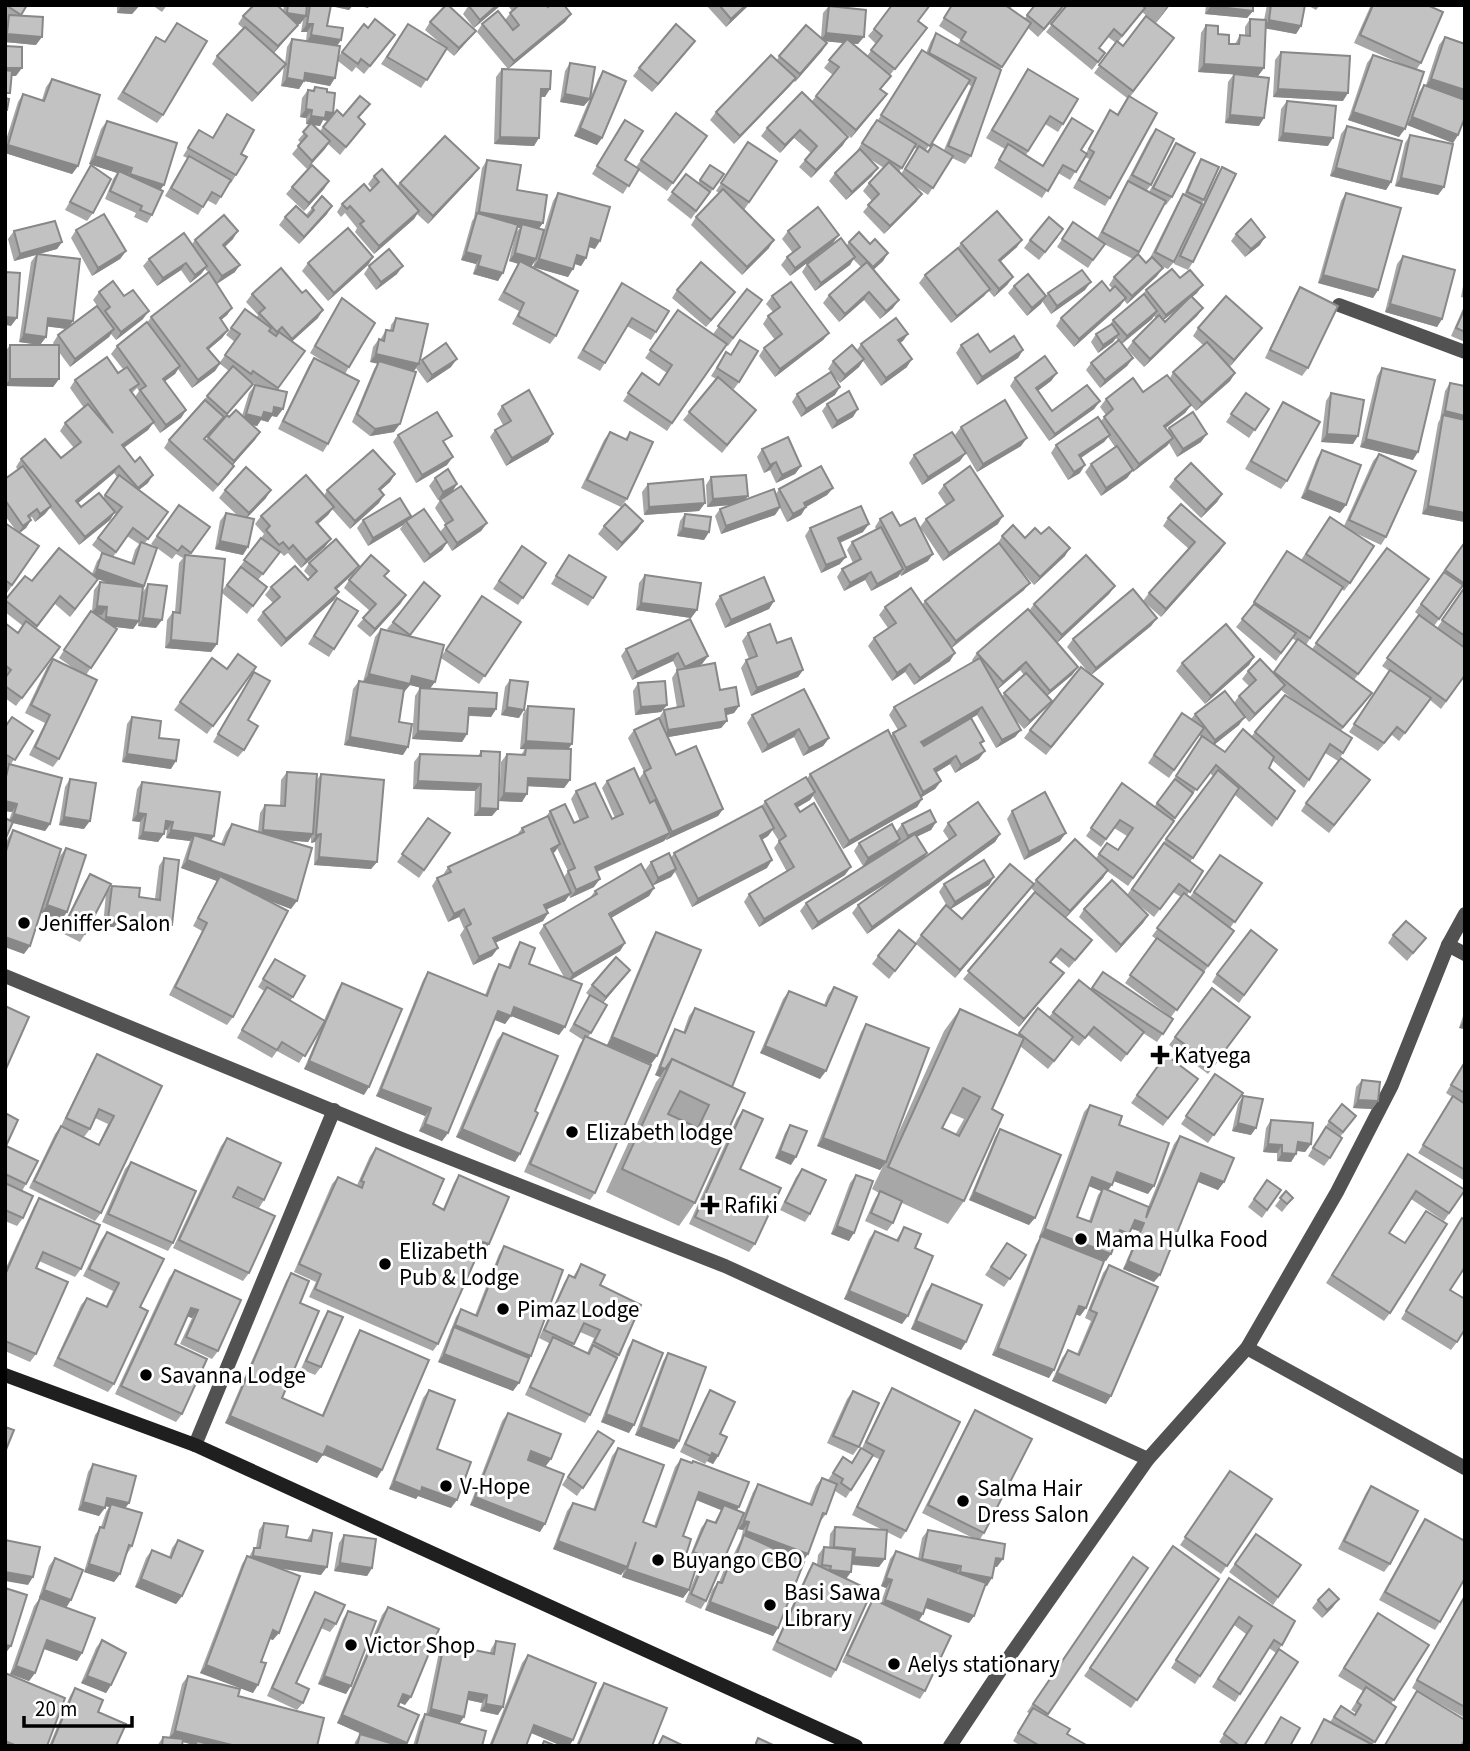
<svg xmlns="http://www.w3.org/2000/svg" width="1470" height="1751" font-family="'Source Sans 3',sans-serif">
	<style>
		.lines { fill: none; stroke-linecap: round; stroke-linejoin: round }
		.street { stroke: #525252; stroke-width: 14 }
		.secondary { stroke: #1f1f1f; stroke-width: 14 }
		.wall { fill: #a7a7a7; fill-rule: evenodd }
		.shaded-wall { fill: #888 }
		.building { fill: #c2c2c2; stroke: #888; stroke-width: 2; fill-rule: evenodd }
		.poi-dot { fill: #000; stroke: #fff; stroke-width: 2.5 }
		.labels { text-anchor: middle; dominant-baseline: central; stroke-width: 6; stroke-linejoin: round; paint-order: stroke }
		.poi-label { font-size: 23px; fill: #000; stroke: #fff; text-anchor: start }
	</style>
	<rect width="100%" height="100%" fill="#fff"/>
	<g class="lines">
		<g class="street">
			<polyline points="1339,305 1465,352"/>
			<polyline points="1448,945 1465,954"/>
			<polyline points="5,976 404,1140 725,1266 1148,1459"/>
			<polyline points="1247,1348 1465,1468"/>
			<polyline points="195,1445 334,1110"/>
			<polyline points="950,1746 1014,1650 1148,1459 1247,1348 1337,1192 1392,1085 1448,945 1465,914"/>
		</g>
		<polyline class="secondary" points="5,1375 195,1445 856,1746"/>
	</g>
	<g class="wall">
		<polygon points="5,5 27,5 20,16 36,45 5,42 5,20 7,17 5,16"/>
		<polygon points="104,5 140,5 132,14 117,13 117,7"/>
		<polygon points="152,5 167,5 162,12"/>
		<path d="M 284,5 L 307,5 L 307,7 L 308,5 L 353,5 L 349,10 L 330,6 L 327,26 L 341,40 L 337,46 L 338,57 L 342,52 L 389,43 L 364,74 L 356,67 L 352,72 L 338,61 L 330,86 L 304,81 L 299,89 L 281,86 L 284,66 L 252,102 L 212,64 L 217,56 L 243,28 L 238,24 L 243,16 L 283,11 ZM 303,20 L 301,32 L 307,32 L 306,41 L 292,39 L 287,47 L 285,63 L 274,53 L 298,25 L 297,24 L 300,24 Z"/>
		<polygon points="469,5 501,5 474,28 463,14"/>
		<polygon points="509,5 546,5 548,7 571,14 565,22 508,69 477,32 482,24 505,20 512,11 509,7"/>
		<polygon points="706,5 749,5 726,27"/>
		<path d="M 952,5 L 1013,5 L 1010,9 L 1025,18 L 1035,5 L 1065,5 L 1038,37 L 1028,28 L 1000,70 L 971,156 L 965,164 L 952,158 L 928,195 L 913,185 L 922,194 L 916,202 L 884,234 L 863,212 L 872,201 L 863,191 L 869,183 L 884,168 L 870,159 L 872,176 L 846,200 L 829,181 L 835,173 L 858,151 L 857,151 L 871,127 L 878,120 L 916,58 L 922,50 L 926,53 L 931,41 L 936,33 L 957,45 L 961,40 L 939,26 ZM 968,84 L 971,86 L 944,150 L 928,152 L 926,150 ZM 915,148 L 917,149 L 901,174 L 899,172 Z"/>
		<polygon points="1067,5 1170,5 1156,23 1142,12 1118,42 1123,46 1174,38 1130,97 1110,198 1105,206 1073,188 1089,159 1085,157 1070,180 1058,173 1042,198 994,168 1005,149 986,138 1028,69 1063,124 1058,132 1045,124 1026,155 1043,165 1072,118 1081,150 1086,153 1110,110 1117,114 1127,98 1094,73 1116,43 1108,37 1099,48 1105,53 1092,70 1046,32"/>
		<polygon points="1206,5 1253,5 1253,11 1247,18 1205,14"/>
		<polygon points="1267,5 1305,5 1301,26 1296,34 1266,28 1264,68 1258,76 1198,72 1201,33 1206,25 1229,44 1235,44 1240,35 1245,36 1245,27 1250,19 1264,20"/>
		<polygon points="1307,5 1320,5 1316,10"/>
		<polygon points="1371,5 1427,5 1421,63 1416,70 1399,137 1348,120 1367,63 1373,55 1406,66 1354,43"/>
		<polygon points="829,6 858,44 853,44 867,56 876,44 868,36 874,29 918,21 927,28 890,75 891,76 881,89 881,102 851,138 842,130 843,145 811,178 799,167 811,153 794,138 780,153 761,136 767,128 812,101 833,75 824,68 843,43 825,41 822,51 795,82 794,81 734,144 710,120 716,112 777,60 779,56 821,38 823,13"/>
		<polygon points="430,22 470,38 454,56 446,49 421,88 381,64 408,24 440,43 425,30"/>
		<polygon points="177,23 163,115 157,123 117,99 156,37 164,42"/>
		<polygon points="1445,37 1458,135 1453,143 1407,125 1419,92 1424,85 1426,85 1439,45"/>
		<polygon points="689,49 652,92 633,76 639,68"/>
		<polygon points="1281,52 1343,101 1273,97 1275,60"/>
		<polygon points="570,63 584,106 560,102 565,71"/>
		<polygon points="502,69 545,97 541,97 534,146 494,144 496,77"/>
		<polygon points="603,71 602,138 597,145 574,136 598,79"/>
		<polygon points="1234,74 1259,126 1225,123 1228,82"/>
		<polygon points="52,79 78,166 72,174 5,153 5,143 18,102 23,94 42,100 46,87"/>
		<polygon points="315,87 327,92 333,113 328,121 323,120 320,126 313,125 320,131 323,127 343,116 364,112 359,118 365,124 340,155 328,144 307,169 292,154 301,143 298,140 311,125 306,124 306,118 300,117 302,98 308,90 312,91"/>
		<polygon points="1287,101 1328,146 1278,141 1281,109"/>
		<polygon points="227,114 241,154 236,175 231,183 230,182 216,205 207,200 198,215 165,196 187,158 183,156 199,130 212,138"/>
		<polygon points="107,121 161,190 152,215 147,223 134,217 136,213 105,199 113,179 117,173 89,164 101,129"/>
		<polygon points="1347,126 1391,182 1386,190 1330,176 1341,134"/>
		<polygon points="620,128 625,160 636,167 641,160 707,136 667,191 638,170 623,194 592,174"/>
		<polygon points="1156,129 1151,185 1147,190 1149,192 1171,151 1176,143 1172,197 1166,205 1164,204 1138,255 1146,263 1149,260 1178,202 1184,195 1196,167 1201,159 1204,200 1174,262 1168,269 1161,266 1157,276 1127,304 1124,300 1120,306 1074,347 1056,326 1061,318 1110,291 1112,288 1109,285 1114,277 1133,259 1104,244 1088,268 1057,247 1073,222 1097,239 1123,189 1150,137"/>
		<polygon points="1410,135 1444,187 1438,195 1395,186 1405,143"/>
		<polygon points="748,142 777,161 744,210 769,248 742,275 691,225 696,217 719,193 716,191"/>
		<polygon points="487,160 517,190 543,223 538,229 540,243 553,201 558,193 595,249 589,247 586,258 581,266 575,264 568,277 533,267 535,261 531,267 556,336 550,344 512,324 519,311 498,300 518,264 509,261 516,232 520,228 517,227 498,281 473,274 476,264 461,260 472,221 474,218 482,168"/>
		<polygon points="91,165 93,213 87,221 65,210"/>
		<polygon points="710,165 724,174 691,219 667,200 686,174 698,183"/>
		<polygon points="1222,167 1193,262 1188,270 1174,264 1217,175"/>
		<polygon points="374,176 397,186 400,183 473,176 428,224 417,214 414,219 374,254 355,232 357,228 345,213 341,217 337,212 342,204 372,189 368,184"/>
		<polygon points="329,181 324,189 304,211 286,194 292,187"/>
		<polygon points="1346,193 1378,290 1373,298 1318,283 1341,201"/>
		<polygon points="312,208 327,214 299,244 279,225 285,217 306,215"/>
		<polygon points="76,230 126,251 120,259 92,276 71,238"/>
		<polygon points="14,231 62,242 57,249 39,254 70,326 103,314 93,300 99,292 124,296 143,319 116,340 111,334 109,337 70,367 59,352 59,379 53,387 5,386 5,352 10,345 54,345 53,343 58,335 66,329 47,326 46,337 40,345 19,342 31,262 36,255 14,261 8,239"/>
		<polygon points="788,231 833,243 790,276 781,265 787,257 793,253 782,239"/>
		<polygon points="1236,234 1260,245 1245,257 1231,241"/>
		<polygon points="1058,237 1039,260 1024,248 1030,240"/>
		<path d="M 233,239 L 225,247 L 235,272 L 217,284 L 232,308 L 227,315 L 221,320 L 228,330 L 222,338 L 208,350 L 220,362 L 235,342 L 226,335 L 245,309 L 257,317 L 258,315 L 246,302 L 252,294 L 318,318 L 292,341 L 305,351 L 277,390 L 277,417 L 272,416 L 268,422 L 261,420 L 257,426 L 252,425 L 260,432 L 233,465 L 234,466 L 229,474 L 213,492 L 164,448 L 169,440 L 229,371 L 220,364 L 215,371 L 192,388 L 178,369 L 175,374 L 165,381 L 186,410 L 181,418 L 160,433 L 153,423 L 148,430 L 124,448 L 148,483 L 139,490 L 168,512 L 145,543 L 155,547 L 151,544 L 179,505 L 210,527 L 189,556 L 222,591 L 264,534 L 255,524 L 261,516 L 324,496 L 327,490 L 395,474 L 390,482 L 381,490 L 379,503 L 350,529 L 332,509 L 328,515 L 318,524 L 325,547 L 301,568 L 288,553 L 284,556 L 278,550 L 277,550 L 274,560 L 258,580 L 267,587 L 247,614 L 222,593 L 217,644 L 211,652 L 165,648 L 167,620 L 173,612 L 175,612 L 179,563 L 183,558 L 176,554 L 172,559 L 157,548 L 143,588 L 143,592 L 148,584 L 156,628 L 138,626 L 138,622 L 133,629 L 114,627 L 117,629 L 86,675 L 59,759 L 53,767 L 29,755 L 45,723 L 25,713 L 47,667 L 53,659 L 76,670 L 59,658 L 85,618 L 92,611 L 94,590 L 100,582 L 108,583 L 98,579 L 70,617 L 55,604 L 36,629 L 60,647 L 16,706 L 5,698 L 5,623 L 18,633 L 23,626 L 5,612 L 5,600 L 32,581 L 92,574 L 97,561 L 103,554 L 92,545 L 116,514 L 114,513 L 110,520 L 79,545 L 50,508 L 45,514 L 35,522 L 32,517 L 30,518 L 31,520 L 26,528 L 20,533 L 39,546 L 7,593 L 5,591 L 5,523 L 15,529 L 5,516 L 5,479 L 18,470 L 16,467 L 21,459 L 61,458 L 74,448 L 60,431 L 65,423 L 84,408 L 70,388 L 75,380 L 118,373 L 123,369 L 111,354 L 117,346 L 147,323 L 151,317 L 208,272 L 205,269 L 201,274 L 190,283 L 181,270 L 157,286 L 143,266 L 149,259 L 192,244 L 195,240 ZM 247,379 L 257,385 L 255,385 L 249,393 L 242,416 L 208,437 L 206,440 L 205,439 L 247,392 ZM 137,388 L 139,391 L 135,397 L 132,393 ZM 114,473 L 117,477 L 103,498 L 81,507 L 78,503 ZM 127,536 L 139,544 L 135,550 L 131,563 L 113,557 Z"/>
		<polygon points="849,242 870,244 888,253 883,261 873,270 893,308 880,319 864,300 839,322 823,303 829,295 861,267 853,259 850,265 815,291 802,272 807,264 847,245"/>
		<polygon points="961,243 1017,247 1000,262 1013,277 1007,285 994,297 988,290 984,296 951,323 919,283 925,275 957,249"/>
		<polygon points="1403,256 1442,319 1437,327 1385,312 1397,264"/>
		<polygon points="373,257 368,265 328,301 302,271 308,263"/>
		<polygon points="369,266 397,274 376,290 364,274"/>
		<polygon points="1465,275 1465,298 1461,297"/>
		<path d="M 1180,278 L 1197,293 L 1192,297 L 1203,308 L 1197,316 L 1144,367 L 1127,349 L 1133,341 L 1156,318 L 1154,316 L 1152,319 L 1122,344 L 1133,358 L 1127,366 L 1100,388 L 1086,370 L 1091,363 L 1118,341 L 1116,338 L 1113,342 L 1098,353 L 1091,342 L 1096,334 L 1109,326 L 1113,320 L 1143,294 L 1146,290 ZM 1181,306 L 1165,322 L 1163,320 Z"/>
		<polygon points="622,283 656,332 651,340 627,326 600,371 577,358"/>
		<polygon points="1014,286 1046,296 1048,293 1085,290 1051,314 1042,301 1027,316 1008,293"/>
		<polygon points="1300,287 1308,368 1302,376 1265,358 1295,295"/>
		<polygon points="747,289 762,300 728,346 726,345 667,431 623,401 642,373 659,385 667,373 645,358 678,310 713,334"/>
		<polygon points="677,290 735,292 706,327 672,298"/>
		<polygon points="772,296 829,333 823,340 775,377 759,356 764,348 775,340 763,324 768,316 773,312 766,304"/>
		<polygon points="342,298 349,367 345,374 328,444 323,452 278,429 309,365 314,358 327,364 310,353"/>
		<polygon points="1465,304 1465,342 1451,336"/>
		<polygon points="396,318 419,364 414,371 394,432 370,436 352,422 374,369 378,363 370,362 373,347 379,339 380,340 386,330 390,331 391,325"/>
		<polygon points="1198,328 1262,328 1229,367 1235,373 1230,381 1196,411 1190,404 1191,405 1185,413 1165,428 1167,431 1169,428 1201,442 1177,457 1169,443 1133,472 1133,470 1127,478 1101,496 1085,472 1091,464 1115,447 1108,437 1104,442 1081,458 1080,473 1068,480 1051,453 1056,445 1101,421 1106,415 1100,407 1106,399 1143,392 1170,378 1173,372 1203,345 1193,336"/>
		<polygon points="908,334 900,343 907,367 881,386 863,361 859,367 840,383 831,373 835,395 801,417 792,402 797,394 831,372 828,369 833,361 857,350 861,344"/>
		<polygon points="740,340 739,382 734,389 727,386 756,410 722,453 683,420 716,379 711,376 726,352 730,355"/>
		<polygon points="961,345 990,352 1023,350 1018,358 977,385 956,353"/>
		<polygon points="422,360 451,367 427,383 416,368"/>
		<polygon points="1382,368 1413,460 1360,447 1377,376"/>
		<polygon points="1057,373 1051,381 1038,391 1052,411 1100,401 1094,409 1049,441 1010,386 1015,378"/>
		<polygon points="1450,383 1465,522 1422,514 1438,423 1440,419 1445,391"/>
		<polygon points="1246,393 1269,409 1249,438 1226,422"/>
		<polygon points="1331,393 1353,444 1321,442 1326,401"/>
		<polygon points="1283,402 1287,481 1281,489 1245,469"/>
		<polygon points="827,404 853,417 832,429 822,411"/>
		<polygon points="502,406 553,434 548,442 506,466 490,437 495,430 503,425 497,414"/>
		<polygon points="961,427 1021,446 977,472 955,435"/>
		<polygon points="610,432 625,439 630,432 627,499 621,507 581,488 604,440"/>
		<polygon points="398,435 446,444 447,465 416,483 393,442"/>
		<polygon points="762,449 801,466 795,474 776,483 770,470 764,473 757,457"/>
		<polygon points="1322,450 1340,513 1301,498 1317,458"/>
		<path d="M 1379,454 L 1386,537 L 1381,545 L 1353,532 L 1350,583 L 1344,591 L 1342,589 L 1306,645 L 1312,649 L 1387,548 L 1429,579 L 1354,680 L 1366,701 L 1340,731 L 1343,753 L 1338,761 L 1325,753 L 1304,788 L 1272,760 L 1269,768 L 1295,791 L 1272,827 L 1235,795 L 1190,862 L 1203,871 L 1187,895 L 1190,897 L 1220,855 L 1262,883 L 1230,928 L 1234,931 L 1171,1017 L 1125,983 L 1156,939 L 1152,936 L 1181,897 L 1173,892 L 1154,917 L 1136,903 L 1148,915 L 1143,923 L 1116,953 L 1079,917 L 1084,909 L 1127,895 L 1166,839 L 1213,776 L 1210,773 L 1190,797 L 1128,886 L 1107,871 L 1103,878 L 1066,918 L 1086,948 L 1069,968 L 1056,957 L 1051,962 L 1064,973 L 1019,1027 L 963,979 L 1035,892 L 1031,888 L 1036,880 L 1096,858 L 1107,843 L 1118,850 L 1127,836 L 1114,828 L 1101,847 L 1086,836 L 1122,783 L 1154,807 L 1171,784 L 1201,737 L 1199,735 L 1169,778 L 1148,763 L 1182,713 L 1191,719 L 1195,714 L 1234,703 L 1239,696 L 1249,686 L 1242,679 L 1248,671 L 1273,673 L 1296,641 L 1292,638 L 1276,661 L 1236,627 L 1249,611 L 1281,559 L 1301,560 L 1330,517 L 1344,526 L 1373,461 ZM 1281,690 L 1295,701 L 1255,732 L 1251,737 L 1225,752 L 1214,745 L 1239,725 L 1242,714 L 1249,722 Z"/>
		<polygon points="914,455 960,461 922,485 909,463"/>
		<polygon points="711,477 745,500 776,494 779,489 833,488 827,495 806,507 801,515 787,522 780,508 775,515 721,534 715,516 720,509 731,505 707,507 706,485"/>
		<polygon points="435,478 457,484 452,492 438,500 429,486"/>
		<polygon points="1175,479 1222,494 1217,502 1201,518 1169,487"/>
		<polygon points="648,484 705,503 699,511 644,515 642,492"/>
		<polygon points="944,485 998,524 943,561 920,527 926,519 946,505 938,493"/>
		<polygon points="225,490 266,498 247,517 243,555 215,549 220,521 226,513 238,516 219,498"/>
		<polygon points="440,500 487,523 481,531 452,551 447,543 442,550 424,563 400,529 403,525 368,546 357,528 363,520 409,519 440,532 446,525 435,508"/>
		<polygon points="685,514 709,532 704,540 677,536 680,521"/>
		<polygon points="1168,518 1220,551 1161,617 1143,601 1149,593 1189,549 1163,526"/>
		<polygon points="880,519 900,526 928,561 901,576 900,574 898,577 871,591 865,580 844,591 837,577 842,569 853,563 847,550 852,542 876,529 875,527"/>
		<polygon points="604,526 638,529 617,551 598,534"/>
		<polygon points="810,528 863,532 840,543 840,564 821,573 805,536"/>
		<polygon points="1002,536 1025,538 1065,556 1034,585 1017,566 1024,590 952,648 950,661 914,685 905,672 892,681 868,646 874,638 888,628 879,615 885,607 922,605 925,601 997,545"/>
		<polygon points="1465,542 1465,584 1434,626 1465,676 1441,709 1430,700 1399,741 1392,735 1378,751 1349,732 1389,671 1382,666 1419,615 1421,617 1415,612"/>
		<polygon points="522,546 546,563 518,605 493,589"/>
		<polygon points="569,555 593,598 588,606 551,584"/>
		<polygon points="309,563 353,574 337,589 339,592 334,600 281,647 257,620 263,612 273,603 265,595 271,587 308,580 310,577 304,571"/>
		<polygon points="645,575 697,610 691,618 636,610 639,583"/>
		<polygon points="385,577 401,603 370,637 357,626 370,611 344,588 349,580"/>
		<path d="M 1115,586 L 1109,594 L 1057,643 L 1078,667 L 1072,675 L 1047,696 L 1052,701 L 1046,708 L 1024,729 L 1014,718 L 1021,730 L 1015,737 L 996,748 L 977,715 L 923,745 L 981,745 L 979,759 L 955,773 L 950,764 L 936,773 L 941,781 L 935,789 L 921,797 L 922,799 L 917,807 L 843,849 L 813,796 L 810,800 L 797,807 L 845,875 L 759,927 L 744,902 L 749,894 L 787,872 L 774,848 L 779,841 L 772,830 L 768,836 L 762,840 L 767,868 L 692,907 L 675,872 L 671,877 L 653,885 L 654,888 L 649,896 L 611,918 L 625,943 L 620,951 L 571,980 L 559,1035 L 511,1016 L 505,1024 L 494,1019 L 448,1133 L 442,1141 L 419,1131 L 425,1116 L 376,1096 L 423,980 L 428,972 L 485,995 L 494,972 L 499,964 L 508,967 L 515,950 L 520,942 L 529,964 L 564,977 L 539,933 L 544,925 L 589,899 L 595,891 L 650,880 L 645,870 L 651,862 L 671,858 L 674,853 L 762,806 L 765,801 L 807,779 L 810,774 L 891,736 L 893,733 L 898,730 L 889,715 L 894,707 L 973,662 L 972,660 L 977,653 L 1029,611 L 1034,604 ZM 1020,670 L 1024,675 L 1002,696 L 998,689 Z"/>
		<polygon points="1465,587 1465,648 1437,628"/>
		<polygon points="482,596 521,622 479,684 441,658 435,682 430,688 496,709 491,717 469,716 467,734 462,742 412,739 415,696 420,688 422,688 410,685 404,692 399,722 403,755 344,745 353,689 359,681 363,682 375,637 381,629 390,631 387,629 393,622 435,603 409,636 441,657"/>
		<polygon points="720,596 774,601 769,609 725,628 715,604"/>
		<polygon points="337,598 334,649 329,657 308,644"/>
		<polygon points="1157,618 1151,626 1091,675 1103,684 1046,755 1024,738 1030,730 1088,672 1067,647 1073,639"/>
		<path d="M 690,619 L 708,656 L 702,664 L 698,666 L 720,690 L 739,706 L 734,713 L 726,715 L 727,721 L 721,728 L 668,737 L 676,755 L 723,809 L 718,816 L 666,840 L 666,839 L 664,841 L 597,872 L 594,887 L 570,898 L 569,895 L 565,901 L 546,909 L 548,913 L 543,921 L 495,943 L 498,948 L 492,956 L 473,965 L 460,935 L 464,929 L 459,917 L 448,922 L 432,886 L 437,878 L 443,876 L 443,875 L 448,867 L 517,835 L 522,828 L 545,818 L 550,811 L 574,823 L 580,821 L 571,799 L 576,791 L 612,819 L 615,818 L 602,788 L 607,781 L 639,779 L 644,772 L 628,738 L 634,730 L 659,718 L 664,710 L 677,708 L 672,678 L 677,670 L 673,661 L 632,680 L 621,656 L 626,649 ZM 557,848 L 568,871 L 564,877 L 553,853 Z"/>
		<polygon points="748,633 777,643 803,670 798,677 751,696 741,668 746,660 749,659 742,641"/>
		<polygon points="1254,657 1249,665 1205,704 1176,671 1182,663"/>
		<polygon points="212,658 227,669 256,667 207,734 174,710"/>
		<polygon points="254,672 244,750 238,757 213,742"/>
		<polygon points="510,680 519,718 501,715 505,687"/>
		<polygon points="638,683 667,705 661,712 635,715 633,691"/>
		<polygon points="528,706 568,749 570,780 564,788 528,786 522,802 499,801 501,762 507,754 521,755 525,749 520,749 523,714"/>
		<polygon points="752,715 829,738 823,746 803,756 794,737 762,753 747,723"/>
		<polygon points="132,717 159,738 171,769 122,762 127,724"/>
		<polygon points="5,727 33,731 11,764 50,824 45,831 13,823 9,820 12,812 5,811 5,770 8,766 5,765"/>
		<polygon points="481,751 492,816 474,816 475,791 413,789 414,762 420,754 478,756"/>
		<polygon points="287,772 317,780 321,774 377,862 371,869 314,865 315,842 311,843 311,837 308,842 288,840 291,909 265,899 233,1017 227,1025 169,995 202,931 193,926 217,881 181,868 190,841 166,838 167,830 164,829 158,842 138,839 140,822 132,821 137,789 142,782 211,841 221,844 226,832 232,824 258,832 260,813 265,805 280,806 281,780"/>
		<polygon points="70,779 84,829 59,825 65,787"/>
		<polygon points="1364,788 1329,833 1301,811 1306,803"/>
		<polygon points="1012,811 1060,841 1024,860 1007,819"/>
		<polygon points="428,818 450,833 419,878 397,862"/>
		<polygon points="936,822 931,830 917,836 927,853 924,858 949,840 943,831 948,823 1000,834 995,842 867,934 852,913 858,905 903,873 812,930 800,911 806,903 886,852 863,866 854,851 859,843 896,832 902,824"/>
		<polygon points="13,830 24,954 5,947 5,845 8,838"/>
		<polygon points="66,848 67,912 61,920 41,913 60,856"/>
		<polygon points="164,858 167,933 103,926 106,893 112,886 139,897 155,899 159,866"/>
		<polygon points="90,874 85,934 80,942 60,932 85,881"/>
		<polygon points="944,884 989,885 951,909 962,919 1028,892 955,978 915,943 921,935 947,906 939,892"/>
		<polygon points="656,932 657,1056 651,1064 607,1045 651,940"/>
		<polygon points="1393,935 1426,938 1407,961 1388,943"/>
		<polygon points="916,944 889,979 872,964 878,956"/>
		<polygon points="1277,950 1239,1003 1212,982 1217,974"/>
		<polygon points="275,959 293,997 290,1001 324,1020 337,991 342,983 364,1095 304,1069 322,1026 299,1063 277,1051 272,1058 237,1038 264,991 258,987"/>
		<polygon points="630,970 603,1003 591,1033 588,1037 595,1193 590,1200 524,1172 580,1044 583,1040 569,1031 590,996 586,993 592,985"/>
		<path d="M 1103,972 L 1173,1019 L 1157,1042 L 1143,1033 L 1121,1062 L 1088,1035 L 1079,1046 L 1071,1040 L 1048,1069 L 1020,1046 L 992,1109 L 964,1201 L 948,1224 L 902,1203 L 893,1223 L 887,1231 L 865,1221 L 875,1199 L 879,1193 L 872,1189 L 883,1166 L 880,1170 L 817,1146 L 861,1032 L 866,1024 L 892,1147 L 944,1031 L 960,1009 L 1018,1035 L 1038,1008 L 1049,1017 L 1053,1012 L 1091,989 ZM 950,1113 L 964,1119 L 955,1135 L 942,1128 Z"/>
		<polygon points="834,987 820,1079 760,1053 783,999 789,991 824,1005 828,995"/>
		<polygon points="1212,988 1250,1017 1208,1074 1169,1045"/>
		<polygon points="695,1008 732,1087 695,1203 679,1226 606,1192 656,1082 660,1077 655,1075 670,1037 675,1029 683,1033 689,1016"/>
		<polygon points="1465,1010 1465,1029 1459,1028"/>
		<polygon points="503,1033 535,1111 515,1162 456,1137 497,1040"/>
		<polygon points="97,1054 162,1086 101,1213 95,1221 29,1188 55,1134 61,1126 98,1145 108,1124 95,1118 90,1129 84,1137 61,1126 92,1062"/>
		<polygon points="1166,1055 1198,1079 1163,1126 1131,1103"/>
		<polygon points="1465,1060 1465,1181 1418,1153 1452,1097 1446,1093"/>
		<polygon points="1215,1074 1243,1093 1208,1143 1181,1124"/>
		<polygon points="1362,1080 1378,1101 1372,1109 1353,1108 1356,1087"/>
		<polygon points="1243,1096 1251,1135 1232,1131 1238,1104"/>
		<path d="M 1090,1105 L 1119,1125 L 1148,1194 L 1113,1181 L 1108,1190 L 1148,1207 L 1174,1144 L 1180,1136 L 1224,1182 L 1218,1190 L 1198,1182 L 1154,1282 L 1123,1269 L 1139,1231 L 1131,1229 L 1124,1242 L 1116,1239 L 1106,1261 L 1104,1261 L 1086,1308 L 1080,1316 L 1076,1314 L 1049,1378 L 992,1355 L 1036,1244 L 1041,1237 L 1039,1237 L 1084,1112 ZM 1089,1186 L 1101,1191 L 1098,1195 L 1089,1221 L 1077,1217 Z"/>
		<polygon points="743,1110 740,1169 755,1244 749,1252 689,1224 737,1118"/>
		<polygon points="5,1113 6,1146 26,1184 22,1191 23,1218 17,1226 5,1221"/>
		<polygon points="1356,1116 1340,1137 1330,1158 1324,1166 1308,1156 1329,1121"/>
		<polygon points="1271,1120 1311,1144 1305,1152 1297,1151 1296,1154 1291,1162 1277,1161 1277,1153 1263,1152 1266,1128"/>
		<polygon points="790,1125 791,1165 775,1158 785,1133"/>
		<polygon points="1000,1129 1029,1225 969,1200 995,1137"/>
		<polygon points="227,1138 264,1200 259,1208 234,1196 249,1273 243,1281 173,1248 221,1146"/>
		<polygon points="376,1148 433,1204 443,1209 454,1183 459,1175 483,1252 479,1250 438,1344 433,1351 309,1297 316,1282 294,1272 332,1184 338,1177 357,1185 370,1156"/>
		<polygon points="131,1162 173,1243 168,1251 102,1222 125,1169"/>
		<polygon points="1403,1162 1465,1190 1444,1221 1411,1199 1389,1233 1405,1243 1390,1313 1384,1321 1326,1283"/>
		<polygon points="802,1169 810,1214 805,1222 780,1210 796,1177"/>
		<polygon points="856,1175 849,1241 831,1234 850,1183"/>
		<polygon points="1267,1180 1281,1190 1262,1218 1248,1207"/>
		<polygon points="1286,1191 1293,1198 1282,1212 1275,1206"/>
		<polygon points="39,1198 81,1269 75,1277 39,1261 36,1268 36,1354 30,1362 5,1351 5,1270 34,1206"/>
		<polygon points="1465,1214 1465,1267 1450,1290 1457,1342 1451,1350 1401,1319"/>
		<polygon points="904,1227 915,1248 902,1324 844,1299 869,1239 875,1231 896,1240"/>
		<polygon points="107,1232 140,1307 114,1384 108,1392 53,1366 81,1305 87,1298 106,1306 113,1291 83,1276 101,1240"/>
		<polygon points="1007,1243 1026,1255 1004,1287 985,1275"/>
		<polygon points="504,1246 527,1362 513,1391 438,1362 456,1317 461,1309 475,1315 499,1254"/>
		<path d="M 581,1264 L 600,1285 L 619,1355 L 590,1415 L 585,1423 L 525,1395 L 549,1343 L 539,1338 L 564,1283 L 569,1275 L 573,1277 ZM 580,1332 L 594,1338 L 587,1353 L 573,1346 Z"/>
		<polygon points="1109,1265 1106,1404 1052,1381 1062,1358 1068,1350 1077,1354 1091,1321 1085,1318 1103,1273"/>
		<polygon points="175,1270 218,1351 212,1359 180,1344 192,1318 187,1316 175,1344 182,1414 176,1422 115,1394 169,1278"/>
		<polygon points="291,1273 300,1303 282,1398 322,1415 355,1338 360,1330 382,1470 377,1478 323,1454 317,1463 225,1423 286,1281"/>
		<polygon points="932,1284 966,1342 961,1350 911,1329 926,1292"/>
		<polygon points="328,1311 321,1367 315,1375 301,1369 323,1319"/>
		<polygon points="633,1340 629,1433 601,1422 628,1348"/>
		<polygon points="668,1353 679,1441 674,1449 635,1435 663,1361"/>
		<polygon points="892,1388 906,1531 901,1539 887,1532 879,1567 852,1565 846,1578 836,1670 831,1678 772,1650 808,1571 813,1563 817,1565 818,1555 824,1547 829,1548 830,1534 835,1527 883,1530 852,1515 879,1459 872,1456 846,1498 835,1491 837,1487 836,1487 826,1514 820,1522 808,1554 803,1561 778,1628 773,1636 705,1610 712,1590 718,1582 719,1582 726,1565 732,1558 741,1539 743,1530 738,1529 753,1492 758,1484 809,1504 816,1486 822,1478 828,1480 843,1457 852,1462 862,1448 887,1396"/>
		<polygon points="429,1390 437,1449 451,1508 418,1496 416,1499 389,1489 423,1398"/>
		<polygon points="710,1390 720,1434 718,1456 713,1464 707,1461 705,1464 680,1452 705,1398"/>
		<polygon points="853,1391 859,1447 853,1455 827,1443 847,1399"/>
		<polygon points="975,1410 984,1533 980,1539 997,1567 994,1567 987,1586 985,1585 974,1616 969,1623 925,1608 923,1614 919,1620 925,1691 920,1699 842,1662 868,1607 873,1599 881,1602 886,1588 881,1586 890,1559 896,1551 918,1559 922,1538 928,1530 973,1538 922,1513 970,1418"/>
		<polygon points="508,1413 551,1459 545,1467 540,1532 470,1505 502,1421"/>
		<polygon points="598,1431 614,1441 577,1496 562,1485"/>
		<path d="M 618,1448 L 643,1522 L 654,1526 L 675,1467 L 681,1459 L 692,1463 L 693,1461 L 737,1510 L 706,1601 L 701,1609 L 685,1602 L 700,1565 L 698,1564 L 689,1590 L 683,1598 L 622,1577 L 624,1570 L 621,1575 L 553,1549 L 567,1511 L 573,1503 L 593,1510 L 612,1456 ZM 696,1500 L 721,1510 L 714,1523 L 707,1520 L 701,1528 L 690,1556 L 686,1555 L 683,1536 Z"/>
		<polygon points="93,1464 129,1503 125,1508 132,1546 127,1554 126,1554 120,1574 114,1582 84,1572 95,1535 101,1527 106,1512 109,1507 105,1506 99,1516 78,1510 88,1472"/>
		<polygon points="1230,1471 1272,1499 1221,1574 1180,1545"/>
		<polygon points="1371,1486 1390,1564 1384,1572 1338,1549 1366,1493"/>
		<polygon points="1425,1519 1440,1622 1435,1630 1379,1600 1420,1526"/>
		<polygon points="264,1523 286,1537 307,1540 313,1530 321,1575 279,1568 273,1640 270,1639 261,1662 253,1693 200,1673 242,1564 247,1556 249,1557 254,1548 256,1548 259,1530"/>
		<polygon points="1256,1534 1301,1565 1273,1605 1229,1572"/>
		<polygon points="344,1535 372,1568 367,1576 334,1571 339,1543"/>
		<polygon points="178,1540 182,1596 176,1604 135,1587 146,1558 152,1550 169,1557 172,1548"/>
		<polygon points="1173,1546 1219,1579 1131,1708 1084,1676"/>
		<polygon points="1133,1557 1148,1568 1047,1716 1067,1734 1088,1746 1021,1746 1013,1741 1029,1713 1027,1712"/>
		<polygon points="55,1558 66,1608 82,1653 77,1661 44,1648 35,1673 29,1681 10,1674 34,1606 40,1598 51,1602 39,1597 49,1566"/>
		<polygon points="1229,1578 1282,1645 1279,1649 1244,1746 1224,1746 1219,1742 1276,1653 1269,1648 1235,1702 1212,1687 1246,1634 1234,1625 1195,1684 1171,1668"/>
		<polygon points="315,1592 336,1624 330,1632 321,1628 296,1683 303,1703 297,1710 267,1696 310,1600"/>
		<polygon points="1465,1594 1465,1718 1419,1692 1461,1746 1384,1746 1417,1691 1412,1688"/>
		<polygon points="1318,1600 1333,1607 1322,1618 1312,1608"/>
		<polygon points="388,1607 405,1705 399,1702 398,1706 405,1746 354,1746 355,1742 360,1734 367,1736 337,1723 382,1615"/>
		<polygon points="348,1611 346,1694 318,1684 343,1619"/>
		<polygon points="1373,1621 1429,1645 1391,1704 1396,1707 1373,1744 1375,1746 1309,1746 1324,1719 1330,1722 1341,1706 1355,1715 1356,1713 1351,1710 1363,1691 1338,1676"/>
		<polygon points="102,1640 111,1685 106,1693 81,1683 96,1648"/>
		<polygon points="496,1641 498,1715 480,1711 482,1703 468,1700 464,1717 459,1724 482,1746 413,1746 420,1722 425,1714 426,1715 439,1652 444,1644 490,1653 491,1649"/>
		<polygon points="528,1655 573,1740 569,1746 562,1746 531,1733 526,1746 489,1746 522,1663"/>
		<polygon points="188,1676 238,1696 317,1746 193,1746 194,1745 182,1742 182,1746 157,1746 163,1737 169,1738 182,1684"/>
		<polygon points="604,1683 652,1746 576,1746 599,1690"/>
		<polygon points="75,1688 98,1712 116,1746 49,1746 70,1696"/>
	</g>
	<g class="shaded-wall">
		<polygon points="122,5 140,5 132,14 117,13"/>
		<polygon points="328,5 353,5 349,10"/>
		<polygon points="356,5 370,5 368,8"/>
		<polygon points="497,5 501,5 474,28 480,20"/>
		<polygon points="746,5 749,5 726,27 731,19"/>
		<polygon points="1064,5 1065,5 1038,37 1044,29"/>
		<polygon points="1168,5 1170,5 1156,23 1167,7"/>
		<polygon points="1211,6 1253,11 1247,18 1205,14"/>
		<polygon points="287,13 306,16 300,24 282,21"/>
		<polygon points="571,14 565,22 508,69 514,61"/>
		<polygon points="1269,20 1301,26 1296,34 1263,28"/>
		<polygon points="307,24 313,24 307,32 301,32"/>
		<polygon points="298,25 292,32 273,54 278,46"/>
		<polygon points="476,31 470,38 454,56 459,48"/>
		<polygon points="826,33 864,37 858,44 820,41"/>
		<polygon points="7,34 42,37 36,45 5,42 5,37"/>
		<polygon points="311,35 341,40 336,47 306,43"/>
		<polygon points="695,41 689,49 652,92 658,84"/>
		<polygon points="827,43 822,51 795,82 800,74"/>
		<polygon points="286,64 280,72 252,102 258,94"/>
		<polygon points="1204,64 1264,68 1258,76 1198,72"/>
		<polygon points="5,68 22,68 16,76 5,76"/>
		<polygon points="305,73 335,78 330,86 304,81 299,89 281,86 287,78"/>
		<polygon points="796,78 790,86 734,144 740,136"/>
		<polygon points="1431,79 1465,90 1465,100 1425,87"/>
		<polygon points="541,89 550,89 545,97 535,96"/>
		<polygon points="1278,89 1348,93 1343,101 1273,97"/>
		<polygon points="565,94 590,99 584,106 560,102"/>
		<polygon points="887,94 881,102 851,138 856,130"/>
		<polygon points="306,109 312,110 306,118 300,117"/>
		<polygon points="326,112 333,113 328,121 323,120 320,126 306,124 311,116"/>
		<polygon points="1353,112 1405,129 1399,137 1348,120"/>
		<polygon points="1230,115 1264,118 1259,126 1225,123"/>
		<polygon points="1412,117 1458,135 1453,143 1407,125"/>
		<polygon points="580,128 602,138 597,145 574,136"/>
		<polygon points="800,130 794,138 780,153 785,145"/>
		<polygon points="1283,133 1333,138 1328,146 1278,141"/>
		<polygon points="500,137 539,138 534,146 494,144"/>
		<polygon points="848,137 843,145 811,178 816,170"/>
		<polygon points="330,141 325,149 307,169 312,161"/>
		<polygon points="8,145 78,166 72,174 5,153 5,148"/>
		<polygon points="95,156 132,168 127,176 89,164"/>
		<polygon points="479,168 473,176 428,224 433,216"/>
		<polygon points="878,168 872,176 846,200 852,192"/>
		<polygon points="1336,168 1391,182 1386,190 1330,176"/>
		<polygon points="130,174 164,185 158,193 124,182"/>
		<polygon points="1401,178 1444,187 1438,195 1395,186"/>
		<polygon points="329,181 324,189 304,211 309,203"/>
		<polygon points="922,194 916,202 884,234 890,226"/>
		<polygon points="332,206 327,214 299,244 304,237"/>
		<polygon points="419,211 414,219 374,254 379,246"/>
		<polygon points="479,212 543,223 537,231 522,224 520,228 475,220"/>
		<polygon points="238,231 233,239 218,253 223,245"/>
		<polygon points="839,235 833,243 790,276 795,268"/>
		<polygon points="1265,237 1260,245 1245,257 1251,249"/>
		<polygon points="591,238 600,241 595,249 586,246"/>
		<polygon points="774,240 769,248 742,275 747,267"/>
		<polygon points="1022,240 1017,247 993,268 999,260"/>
		<polygon points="62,242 57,249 14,261 20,254"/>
		<polygon points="126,251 120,259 92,276 98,268"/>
		<polygon points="466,252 481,256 476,264 461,260"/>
		<polygon points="515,253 536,259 531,267 509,261"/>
		<polygon points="888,253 883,261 868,275 873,267"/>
		<polygon points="577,255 586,258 581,266 572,263"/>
		<polygon points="373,257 368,265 328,301 334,293"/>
		<polygon points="855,257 850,265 815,291 821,283"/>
		<polygon points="539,259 573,269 568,277 533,267"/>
		<polygon points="186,263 181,270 157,286 163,278"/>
		<polygon points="240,265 235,272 216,284 222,276"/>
		<polygon points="207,266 201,274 190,283 195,275"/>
		<polygon points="403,266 397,274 376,290 381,282"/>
		<polygon points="478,266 503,273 498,281 473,274"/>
		<polygon points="1163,268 1157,276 1127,304 1132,296"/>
		<polygon points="1323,275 1378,290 1373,298 1318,283"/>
		<polygon points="1013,277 1007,285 994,297 999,289"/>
		<polygon points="1091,282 1085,290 1051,314 1057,306"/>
		<polygon points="1203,285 1197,293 1160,323 1166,315"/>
		<polygon points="990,289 984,296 951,323 957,316"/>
		<polygon points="735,292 730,299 706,327 711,320"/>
		<polygon points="869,292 864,300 839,322 845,314"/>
		<polygon points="1046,296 1041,304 1027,316 1032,308"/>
		<polygon points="1126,298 1120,306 1074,347 1079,339"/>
		<polygon points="899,300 893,308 880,319 886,311"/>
		<polygon points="1390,304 1442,319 1437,327 1385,312"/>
		<polygon points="232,308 227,315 214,326 220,318"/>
		<polygon points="1203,308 1197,316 1144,367 1150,359"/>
		<polygon points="323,310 318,318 286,347 292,339"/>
		<polygon points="149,311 143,319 116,340 121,332"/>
		<polygon points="1157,311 1152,319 1121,344 1127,336"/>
		<polygon points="5,317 17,318 11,326 5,325"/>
		<polygon points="48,318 73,321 68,329 42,326"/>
		<polygon points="1262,328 1256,336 1229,368 1234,360"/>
		<polygon points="114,329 109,337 70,367 75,359"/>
		<polygon points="228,330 222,338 201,356 207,348"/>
		<polygon points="829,333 823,340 775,377 780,369"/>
		<polygon points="24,334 46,337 40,345 19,342"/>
		<polygon points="908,334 903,341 893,348 898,340"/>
		<polygon points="1119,334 1113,342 1098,353 1103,345"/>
		<polygon points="1023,350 1018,358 977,385 982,377"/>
		<polygon points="376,354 419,364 413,372 370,362"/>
		<polygon points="1133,358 1127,366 1100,388 1105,380"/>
		<polygon points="457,359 451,367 427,383 432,375"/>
		<polygon points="864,359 859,367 840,383 845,375"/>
		<polygon points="912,359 907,367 881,386 886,378"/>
		<polygon points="220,363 215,371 192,388 198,380"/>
		<polygon points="180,366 175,374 157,387 163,379"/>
		<polygon points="1057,373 1051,381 1031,396 1036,388"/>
		<polygon points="1235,373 1230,381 1196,411 1202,403"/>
		<polygon points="10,379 59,379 53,387 5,386"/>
		<polygon points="840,387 835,395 801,417 806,409"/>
		<polygon points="1100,401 1094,409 1049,441 1055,434"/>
		<polygon points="1191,405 1185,413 1158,434 1164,426"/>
		<polygon points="274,407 283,409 277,417 272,416 268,422 261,420 257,426 240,422 246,414 264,412"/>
		<polygon points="858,409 853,417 832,429 837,421"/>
		<polygon points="186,410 181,418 160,433 166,425"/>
		<polygon points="1445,411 1465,416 1465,425 1443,415 1440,419"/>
		<polygon points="154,422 148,430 116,453 122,445"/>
		<polygon points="400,424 394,432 370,436 375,429"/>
		<polygon points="260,432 255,440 229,469 234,461"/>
		<polygon points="553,434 548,442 506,466 512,458"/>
		<polygon points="1207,434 1201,442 1177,457 1183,449"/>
		<polygon points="1327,434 1358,436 1353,444 1321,442"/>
		<polygon points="1110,435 1104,442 1073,463 1079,455"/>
		<polygon points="1027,438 1021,446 977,472 983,464"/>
		<polygon points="1173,438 1167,446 1133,472 1139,464"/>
		<polygon points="1366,439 1418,452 1413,460 1360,447"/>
		<polygon points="966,453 960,461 922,485 928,477"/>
		<polygon points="453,457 447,465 416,483 422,475"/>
		<polygon points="776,462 770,470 764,473 770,465"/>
		<polygon points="1085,465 1080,473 1068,480 1074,472"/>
		<polygon points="119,466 114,473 71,509 76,501"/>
		<polygon points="801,466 795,474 776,483 782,475"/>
		<polygon points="1133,470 1127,478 1101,496 1106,488"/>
		<polygon points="395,474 390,482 374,496 379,489"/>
		<polygon points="153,475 148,483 132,495 138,488"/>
		<polygon points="457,484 452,492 438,500 443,492"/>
		<polygon points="833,488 827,495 806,507 801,515 787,522 793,514 804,503"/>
		<polygon points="271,490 266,498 244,521 249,513"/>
		<polygon points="1307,490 1346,505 1340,513 1301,498"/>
		<polygon points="1222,494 1217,502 1201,518 1206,510"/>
		<polygon points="384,495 379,503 350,529 355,521"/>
		<polygon points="748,496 742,504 707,507 713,499"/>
		<polygon points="705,503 699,511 644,515 649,507"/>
		<polygon points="51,506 45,514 35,522 40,514"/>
		<polygon points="1428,506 1465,513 1465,522 1422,514"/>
		<polygon points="334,507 328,515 311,530 316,522"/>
		<polygon points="780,507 775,515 721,534 726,526"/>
		<polygon points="115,512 110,520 79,545 85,537"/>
		<polygon points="411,516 403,525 368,546 373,538"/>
		<polygon points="1003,516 998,524 943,561 949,553"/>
		<polygon points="31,520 26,528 18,534 23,526"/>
		<polygon points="643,521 638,529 617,551 622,543"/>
		<polygon points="487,523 481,531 452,551 457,543"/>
		<polygon points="869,524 863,532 832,546 838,538"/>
		<polygon points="683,528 709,532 704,540 677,536"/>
		<polygon points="331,539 325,547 301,568 306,560"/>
		<polygon points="220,541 248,547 243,555 215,549"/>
		<polygon points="447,542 442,550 424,563 430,555"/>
		<polygon points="1225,543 1220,551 1161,617 1166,609"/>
		<polygon points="1070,548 1065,556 1034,585 1040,577"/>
		<polygon points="933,554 928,561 901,576 906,568"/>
		<polygon points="846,557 840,564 821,573 826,565"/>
		<polygon points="359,566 353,574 330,595 335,588"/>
		<polygon points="97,569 144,586 139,594 98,579 70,617"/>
		<polygon points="903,569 898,577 871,591 877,584"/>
		<polygon points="871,572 865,580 844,591 850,583"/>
		<polygon points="1030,583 1024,590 951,648 956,641"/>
		<polygon points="1115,586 1109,594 1057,643 1062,635"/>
		<polygon points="339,592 334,600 281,647 286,639"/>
		<polygon points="406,595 401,603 370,637 375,629"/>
		<polygon points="774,601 769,609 725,628 731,620"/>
		<polygon points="641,603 697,610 691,618 636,610"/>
		<polygon points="97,606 107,607 102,615 91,614"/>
		<polygon points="106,617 139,621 133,629 100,625"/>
		<polygon points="143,618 162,620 156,628 138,626"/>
		<polygon points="1157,618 1151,626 1091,675 1096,668"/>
		<polygon points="171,640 217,644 211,652 165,648"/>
		<polygon points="678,653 673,661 632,680 637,672"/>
		<polygon points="955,653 950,661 914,685 920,678"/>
		<polygon points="708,656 702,664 679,675 685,667"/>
		<polygon points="1254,657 1249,665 1205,704 1211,696"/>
		<polygon points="1026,662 1020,670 997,690 1003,682"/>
		<polygon points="910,664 905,672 892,681 897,673"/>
		<polygon points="1078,667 1072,675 1044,698 1050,691"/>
		<polygon points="803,670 798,677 751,696 757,688"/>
		<polygon points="369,674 412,676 435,682 429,690 410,685 404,692 363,682"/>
		<polygon points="1285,685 1279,693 1249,722 1255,714"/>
		<polygon points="1372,693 1366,701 1337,735 1343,727"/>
		<polygon points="1052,701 1046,708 1024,729 1030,721"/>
		<polygon points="667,705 661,712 635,715 641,707"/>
		<polygon points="739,706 734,713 720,717 725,709"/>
		<polygon points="507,707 524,710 519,718 501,715"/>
		<polygon points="982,707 977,715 916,750 921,742"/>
		<polygon points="469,708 496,709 491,717 464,715"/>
		<polygon points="1245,717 1239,725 1210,748 1215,740"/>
		<polygon points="727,721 721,728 663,738 668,730"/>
		<polygon points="799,729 794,737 762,753 768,745"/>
		<polygon points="1021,730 1015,737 996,748 1002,740"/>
		<polygon points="418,731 467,734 462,742 412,739"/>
		<polygon points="350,737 408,747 403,755 344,745"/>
		<polygon points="829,738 823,746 803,756 809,748"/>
		<polygon points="526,741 572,744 566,752 520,749"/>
		<polygon points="985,751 979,759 955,773 961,765"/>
		<polygon points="127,754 176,761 171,769 122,762"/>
		<polygon points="956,756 950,764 928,777 934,769"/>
		<polygon points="528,778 570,780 564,788 523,786"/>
		<polygon points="418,781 481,784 475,791 413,789"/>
		<polygon points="941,781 935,789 917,800 923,792"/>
		<polygon points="815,792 810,800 790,812 795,804"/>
		<polygon points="504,793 527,794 522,802 499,801"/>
		<polygon points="922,799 917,807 843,849 849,841"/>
		<polygon points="5,801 17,804 12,812 5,811"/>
		<polygon points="480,808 498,809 492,816 474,816"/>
		<polygon points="723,809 718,816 666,840 672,832"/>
		<polygon points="138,813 146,814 140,822 132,821"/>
		<polygon points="14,814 50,824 45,831 9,822"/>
		<polygon points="64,817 90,821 84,829 59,825"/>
		<polygon points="166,821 173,822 167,830 160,828"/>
		<polygon points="936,822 931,830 902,844 908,836"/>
		<polygon points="774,828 768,836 754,844 760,836"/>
		<polygon points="171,830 214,836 209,844 194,835 190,841 166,838"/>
		<polygon points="263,830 313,834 308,842 258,838"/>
		<polygon points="143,832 164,834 158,842 138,839"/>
		<polygon points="670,833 664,841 589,875 595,867"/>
		<polygon points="1066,833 1060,841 1024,860 1029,852"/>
		<polygon points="321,834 315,842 311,843 316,835"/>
		<polygon points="1000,834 995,842 867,934 872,927"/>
		<polygon points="900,839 895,847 863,866 868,858"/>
		<polygon points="560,844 555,852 545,857 551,849"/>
		<polygon points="927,853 922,861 812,930 818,922"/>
		<polygon points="319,857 377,862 371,869 314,865"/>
		<polygon points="187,860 297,901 291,909 217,881 220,876 217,881 181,868"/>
		<polygon points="772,860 767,868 692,907 698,899"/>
		<polygon points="851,867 845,875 759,927 764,919"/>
		<polygon points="676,869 671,877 652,886 658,878"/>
		<polygon points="1108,870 1103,878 1064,919 1070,911"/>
		<polygon points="994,877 989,885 949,910 955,902"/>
		<polygon points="600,879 594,887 570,898 576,890"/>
		<polygon points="1034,884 1028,892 955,978 960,970"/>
		<polygon points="654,888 649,896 604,922 609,914"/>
		<polygon points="571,893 565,901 539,913 544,905"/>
		<polygon points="47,905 67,912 61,920 41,913"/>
		<polygon points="464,909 459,917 448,922 454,914"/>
		<polygon points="548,913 543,921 488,946 493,938"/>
		<polygon points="1148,915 1143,923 1116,953 1121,945"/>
		<polygon points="108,919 172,925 167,933 103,926"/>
		<polygon points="5,937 30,946 24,954 5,947"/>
		<polygon points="625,943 620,951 567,982 573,974"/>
		<polygon points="498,948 492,956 473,965 479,957"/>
		<polygon points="630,970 624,978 601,1005 606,997"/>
		<polygon points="1064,973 1058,981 1019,1027 1024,1019"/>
		<polygon points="514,1007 565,1027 559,1035 509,1015"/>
		<polygon points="498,1011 511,1016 505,1024 492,1019"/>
		<polygon points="1464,1020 1465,1020 1465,1029 1459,1028"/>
		<polygon points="612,1037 657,1056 651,1064 607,1045"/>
		<polygon points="765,1046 826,1071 820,1079 760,1053"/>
		<polygon points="309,1061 369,1087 364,1095 304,1069"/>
		<polygon points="660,1067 665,1069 660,1077 655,1075"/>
		<polygon points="381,1089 431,1108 425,1116 376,1096"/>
		<polygon points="1358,1100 1378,1101 1372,1109 1353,1108"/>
		<polygon points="1238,1123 1256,1128 1251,1135 1232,1131"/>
		<polygon points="425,1124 448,1133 442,1141 419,1131"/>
		<polygon points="462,1129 520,1154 515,1162 456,1137"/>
		<polygon points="823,1138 886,1162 880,1170 817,1146"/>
		<polygon points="1298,1142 1311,1144 1305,1152 1292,1150"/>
		<polygon points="1268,1144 1282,1145 1277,1153 1263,1152"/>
		<polygon points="780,1151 796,1157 791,1165 775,1158"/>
		<polygon points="1282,1153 1296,1154 1291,1162 1277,1161"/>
		<polygon points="1117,1172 1154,1186 1148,1194 1111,1180"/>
		<polygon points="1201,1173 1224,1182 1218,1190 1196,1181"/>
		<polygon points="1092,1177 1112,1185 1106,1193 1103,1188 1101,1191 1086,1185"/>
		<polygon points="974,1192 1035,1218 1029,1225 969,1200"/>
		<polygon points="1135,1220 1144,1223 1139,1231 1129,1228"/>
		<polygon points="837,1226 854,1233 849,1241 831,1234"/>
		<polygon points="1045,1229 1111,1254 1106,1261 1039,1237"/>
		<polygon points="1120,1230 1129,1234 1124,1242 1114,1238"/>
		<polygon points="483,1242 489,1244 483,1252 477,1250"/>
		<polygon points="1128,1261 1160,1275 1154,1282 1123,1269"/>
		<polygon points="849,1291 908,1316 902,1324 844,1299"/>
		<polygon points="1079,1306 1086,1308 1080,1316 1073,1313"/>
		<polygon points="191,1308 198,1310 192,1318 186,1316"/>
		<polygon points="916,1321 966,1342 961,1350 911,1329"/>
		<polygon points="455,1325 531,1356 526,1364 454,1327 449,1332"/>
		<polygon points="998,1348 1054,1370 1049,1378 992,1355"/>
		<polygon points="444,1354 519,1383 513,1391 438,1362"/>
		<polygon points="1057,1373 1111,1396 1106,1404 1052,1381"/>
		<polygon points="606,1414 634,1425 629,1433 601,1422"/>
		<polygon points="230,1416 323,1455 317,1463 225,1423"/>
		<polygon points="641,1427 679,1441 674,1449 635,1435"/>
		<polygon points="327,1446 382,1470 377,1478 321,1454"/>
		<polygon points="531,1451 551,1459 545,1467 525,1459"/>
		<polygon points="712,1453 718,1456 713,1464 707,1461"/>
		<polygon points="394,1481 422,1487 457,1500 451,1508 418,1496 416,1499 389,1489"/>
		<polygon points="699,1492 739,1507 734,1515 724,1505 721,1510 694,1499"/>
		<polygon points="475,1497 545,1524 540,1532 470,1505"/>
		<polygon points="107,1498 129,1503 123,1511 111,1504 109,1507 102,1505"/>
		<polygon points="83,1502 105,1508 99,1516 78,1510"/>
		<polygon points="744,1521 749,1522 743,1530 738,1529"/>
		<polygon points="746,1531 808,1554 802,1562 744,1535 741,1539"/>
		<polygon points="558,1541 627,1567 621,1575 553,1549"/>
		<polygon points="693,1552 706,1557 700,1565 688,1560"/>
		<polygon points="253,1556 327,1567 321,1575 247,1563"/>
		<polygon points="854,1557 885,1559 879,1567 849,1564"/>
		<polygon points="996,1558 1003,1559 997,1567 990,1566"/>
		<polygon points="922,1559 961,1566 955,1574 917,1567"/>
		<polygon points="340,1563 372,1568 367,1576 334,1571"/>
		<polygon points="89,1564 120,1574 114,1582 84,1572"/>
		<polygon points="627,1569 689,1590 683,1598 622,1577"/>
		<polygon points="830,1570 851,1572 846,1579 825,1578"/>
		<polygon points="5,1572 33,1577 28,1585 5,1581"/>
		<polygon points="960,1572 992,1578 987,1586 954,1580"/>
		<polygon points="886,1578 892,1580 886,1588 881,1586"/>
		<polygon points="141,1579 182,1596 176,1604 135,1587"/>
		<polygon points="44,1590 71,1600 66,1608 39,1597"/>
		<polygon points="928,1599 974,1616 969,1623 923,1607"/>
		<polygon points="1339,1599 1333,1607 1322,1618 1327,1610"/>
		<polygon points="885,1600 923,1614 918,1622 879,1608"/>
		<polygon points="710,1602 778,1628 773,1636 705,1610"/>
		<polygon points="273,1630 279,1633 273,1640 268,1638"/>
		<polygon points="47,1640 82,1653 77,1661 41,1648"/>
		<polygon points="5,1645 11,1646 5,1654"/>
		<polygon points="206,1665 258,1685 253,1693 200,1673"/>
		<polygon points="16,1666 35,1673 29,1681 10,1674"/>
		<polygon points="87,1676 111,1685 106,1693 81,1683"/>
		<polygon points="324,1676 351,1686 346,1694 318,1684"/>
		<polygon points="469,1692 487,1695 482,1703 464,1699"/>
		<polygon points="403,1694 411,1697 405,1705 398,1702"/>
		<polygon points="486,1704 503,1707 498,1715 480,1711"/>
		<polygon points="431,1709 464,1717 459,1724 426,1717"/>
		<polygon points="342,1715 407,1743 405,1746 389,1746 337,1723"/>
		<polygon points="534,1725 573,1740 569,1746 562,1746 529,1732"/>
		<polygon points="175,1731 236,1746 199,1746 197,1741 194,1745 169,1738"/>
		<polygon points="5,1741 17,1746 5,1746"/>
	</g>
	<g class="building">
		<polygon points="6,5 27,5 21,15"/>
		<polygon points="254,5 277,5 298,25 278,46 243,16"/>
		<polygon points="288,5 307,5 306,16 287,13"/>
		<polygon points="310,5 331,5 327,26 343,28 341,40 311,35 313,24 307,24"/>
		<polygon points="446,5 448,5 476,31 459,48 430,22"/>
		<polygon points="469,5 497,5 480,20 469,6"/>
		<polygon points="519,5 546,5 548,7 550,5 564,5 571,14 514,61 482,24 498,11 513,30 519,25 510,13"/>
		<polygon points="719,5 746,5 731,19"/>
		<polygon points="892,5 930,5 918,21 927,28 895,69 871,50 882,36 874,29"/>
		<polygon points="952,5 1005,5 1031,23 1002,67 961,40 966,32 944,18"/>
		<polygon points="1035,5 1064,5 1044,29 1027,15"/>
		<polygon points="1067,5 1142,5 1145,8 1122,36 1114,29 1099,48 1105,53 1098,62 1051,24"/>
		<polygon points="1211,5 1253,5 1253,11 1211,6"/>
		<polygon points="1271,5 1305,5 1301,26 1269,20"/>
		<polygon points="1373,5 1427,5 1443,12 1421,63 1360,35"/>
		<polygon points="829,6 866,10 864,37 826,33"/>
		<polygon points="9,15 43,17 42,37 7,34"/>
		<polygon points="1146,16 1174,38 1133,91 1099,65 1117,41 1123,46"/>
		<polygon points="375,19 395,35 370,66 361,59 358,64 342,52 364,24 368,28"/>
		<polygon points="1250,19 1266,20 1264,68 1204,64 1206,25 1218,26 1218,34 1229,35 1229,44 1239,44 1240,35 1250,36"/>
		<polygon points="177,23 207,41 163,115 123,92 156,37 165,42"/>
		<polygon points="408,24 447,48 427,80 387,57"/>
		<polygon points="676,24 695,41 658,84 639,68"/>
		<polygon points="806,25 827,43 800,74 779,56"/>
		<polygon points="245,27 286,64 258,94 217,56"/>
		<polygon points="936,33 1001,70 971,156 948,146 976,78 929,53"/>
		<polygon points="1445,37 1465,44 1465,90 1431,79"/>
		<polygon points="292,39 340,46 335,78 305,73 304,81 287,78"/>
		<polygon points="847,39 891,76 880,89 887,94 856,130 816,96 839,67 829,60"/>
		<polygon points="5,46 22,47 22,68 5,68"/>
		<polygon points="922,50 970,80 930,146 881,115"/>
		<polygon points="1281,52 1350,56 1348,93 1278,89"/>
		<polygon points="771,55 796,78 740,136 716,112"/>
		<polygon points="1373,55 1424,72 1405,129 1353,112"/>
		<polygon points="570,63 595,67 590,99 565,94"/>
		<polygon points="502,69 551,71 550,89 541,89 539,138 500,137"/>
		<polygon points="1028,69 1078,99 1063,124 1050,116 1028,151 992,130"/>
		<polygon points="5,70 12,71 10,93 5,93"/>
		<polygon points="603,71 626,81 602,138 580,128"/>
		<polygon points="1234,74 1269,78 1264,118 1230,115"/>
		<polygon points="52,79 100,95 78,166 8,145 23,94 44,101"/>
		<polygon points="1424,85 1465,100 1465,117 1458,135 1412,117"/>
		<polygon points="315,87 327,89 327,92 335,93 333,113 326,112 325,118 311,116 312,110 306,109 308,90 314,91"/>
		<polygon points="802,92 848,137 816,170 805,160 817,146 800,130 785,145 767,128"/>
		<polygon points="360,96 370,104 358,117 365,124 346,147 323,127 337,110 343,116"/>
		<polygon points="1129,96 1157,113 1110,198 1079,180 1094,152 1089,149 1110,110 1118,115"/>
		<polygon points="5,98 9,99 7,110 5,110"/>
		<polygon points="1287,101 1336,106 1333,138 1283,133"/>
		<polygon points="676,113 707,136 673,183 641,160"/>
		<polygon points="227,114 254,130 241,154 247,157 236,175 188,148 199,130 213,138"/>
		<polygon points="1072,118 1093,131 1081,150 1087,154 1076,172 1063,165 1048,191 999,160 1008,144 1043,166"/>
		<polygon points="625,120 643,131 625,160 639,169 629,186 597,166"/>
		<polygon points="877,120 916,144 902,168 862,143"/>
		<polygon points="107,121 177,143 164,185 130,174 132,168 95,156"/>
		<polygon points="311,123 330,141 312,161 298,146 307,136 303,132"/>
		<polygon points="1347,126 1402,141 1391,182 1336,168"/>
		<polygon points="1156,129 1174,139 1151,185 1132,175"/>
		<polygon points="1410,135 1453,144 1444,187 1401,178"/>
		<polygon points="445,136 479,168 433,216 400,183"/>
		<polygon points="748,142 777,161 749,202 721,183"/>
		<polygon points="1176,143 1195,153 1172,197 1153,188"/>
		<polygon points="933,144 953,156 933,188 905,169 919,146 928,152"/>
		<polygon points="860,149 878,168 852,192 835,173"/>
		<polygon points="189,156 231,180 221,197 212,192 203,207 171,188"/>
		<polygon points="1201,159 1219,167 1204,200 1187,192"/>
		<polygon points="487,160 521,165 517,190 547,195 543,223 479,212"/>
		<polygon points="889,162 922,194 890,226 868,205 879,194 869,183"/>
		<polygon points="91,165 111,179 93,213 70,202"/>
		<polygon points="312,165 329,181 309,203 292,187"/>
		<polygon points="710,165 724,174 713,189 700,180"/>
		<polygon points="1222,167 1236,174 1193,262 1180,256"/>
		<polygon points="382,169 419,211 379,246 360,224 364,221 350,206 347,209 342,204 364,184 370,191 379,182 374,176"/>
		<polygon points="119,171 163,191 152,215 140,210 142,206 110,191"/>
		<polygon points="686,174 710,192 696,211 672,192"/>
		<polygon points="1128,181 1166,201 1139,252 1102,232"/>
		<polygon points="723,189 774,240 747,267 696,217"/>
		<polygon points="558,193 610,207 600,241 591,238 586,258 577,255 573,269 539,259"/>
		<polygon points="1346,193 1401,208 1378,290 1323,275"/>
		<polygon points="1183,194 1202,204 1174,262 1155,252"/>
		<polygon points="322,196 332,206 304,237 285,217 296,206 308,217 314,210 312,208"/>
		<polygon points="818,207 839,235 795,268 787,257 800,247 788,231"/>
		<polygon points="997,211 1022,240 999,260 1013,277 999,289 961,243"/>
		<polygon points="477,213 518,225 503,273 478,266 481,256 466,252"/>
		<polygon points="104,214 126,251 98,268 76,230"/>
		<polygon points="224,215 238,231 223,245 240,265 222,276 195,240"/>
		<polygon points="1049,217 1063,229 1045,252 1030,240"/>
		<polygon points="1251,219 1265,237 1251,249 1236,234"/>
		<polygon points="55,221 62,242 20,254 14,231"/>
		<polygon points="1073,222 1105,244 1093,260 1062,239"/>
		<polygon points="522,224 544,230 536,259 515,253"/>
		<polygon points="348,228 373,257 334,293 308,263"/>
		<polygon points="859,232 870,244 875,239 888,253 873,267 849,242"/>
		<polygon points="184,233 207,266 195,275 186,263 163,278 149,259"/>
		<polygon points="841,238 855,257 821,283 807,264"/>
		<polygon points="958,248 990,289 957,316 925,275"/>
		<polygon points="389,249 403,266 381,282 369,266"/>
		<polygon points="37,254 80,259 73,321 48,318 46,337 24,334"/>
		<polygon points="1138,254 1146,263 1152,257 1163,268 1132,296 1114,277"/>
		<polygon points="1403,256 1455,270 1442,319 1390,304"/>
		<polygon points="520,261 578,291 556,336 518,316 524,303 504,292"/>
		<polygon points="701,262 735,292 711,320 677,290"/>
		<polygon points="867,262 899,300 886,311 869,292 845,314 829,295"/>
		<polygon points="281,268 302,293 306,290 323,310 292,339 282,327 277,332 259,313 265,308 252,294"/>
		<polygon points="1172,269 1180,278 1190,270 1203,285 1166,315 1146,290"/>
		<polygon points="1082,270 1091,282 1057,306 1048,293"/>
		<polygon points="5,272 20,273 17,318 5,317"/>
		<polygon points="209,272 232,308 220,318 228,330 207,348 220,363 198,380 151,317"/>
		<polygon points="1028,274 1046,296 1032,308 1014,286"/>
		<polygon points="113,281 124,296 133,290 149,311 121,332 105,311 110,307 99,292"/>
		<polygon points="1102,281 1110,291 1115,286 1126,298 1079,339 1061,318"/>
		<polygon points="791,282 829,333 780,369 764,348 782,334 768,316 780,307 772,296"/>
		<polygon points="622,283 669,311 656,332 632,318 605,363 583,350"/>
		<polygon points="1300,287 1338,306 1308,368 1270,350"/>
		<polygon points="747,289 762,300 733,338 718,326"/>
		<polygon points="1144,294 1157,311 1127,336 1113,320"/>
		<polygon points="1191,296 1203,308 1150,359 1133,341 1159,315 1165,322"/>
		<polygon points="1226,296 1262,328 1234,360 1198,328"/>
		<polygon points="342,298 375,323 349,367 315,346"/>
		<polygon points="97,306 114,329 75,359 58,335"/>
		<polygon points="1465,308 1465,332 1456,328"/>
		<polygon points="245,309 271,328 269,331 276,336 279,332 305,351 278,388 253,371 251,374 225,355 240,334 231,328"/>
		<polygon points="678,310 727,344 672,423 628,393 642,373 659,385 672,365 650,350"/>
		<polygon points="396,318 428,324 419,364 376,354 379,339 384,341 386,330 393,331"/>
		<polygon points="896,318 908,334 898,340 912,359 886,378 861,344"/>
		<polygon points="147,322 180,366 163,379 186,410 166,425 140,390 146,386 117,346"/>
		<polygon points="1112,324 1119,334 1103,345 1096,334"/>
		<polygon points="978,334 990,352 1014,336 1023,350 982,377 961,345"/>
		<polygon points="740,340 758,351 739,382 717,368 726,352 731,355"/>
		<polygon points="1119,340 1133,358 1105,380 1091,363"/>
		<polygon points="1207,342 1235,373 1202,403 1173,372"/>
		<polygon points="446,343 457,359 432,375 422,360"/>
		<rect x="10" y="345" width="49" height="34"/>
		<polygon points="852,345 864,359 845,375 833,361"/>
		<polygon points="1045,356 1057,373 1036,388 1052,411 1087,385 1100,401 1055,434 1015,378"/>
		<polygon points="107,357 118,373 127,367 139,384 130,390 154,422 122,445 135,462 140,457 153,475 138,488 119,466 76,501 81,507 99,493 115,512 85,537 21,459 45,439 61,458 81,442 65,423 88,404 113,433 75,380"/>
		<polygon points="314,358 359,381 328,444 283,421"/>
		<polygon points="379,361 416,372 400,424 375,429 357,414"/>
		<polygon points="233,366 253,384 227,414 207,396"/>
		<polygon points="1382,368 1435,380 1418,452 1366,439"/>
		<polygon points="831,372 840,387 806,409 797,394"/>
		<polygon points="1167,375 1191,405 1164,426 1173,438 1139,464 1104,417 1113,409 1106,399 1133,378 1143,392"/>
		<polygon points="718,377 756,410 727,445 689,412"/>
		<polygon points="1450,383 1465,386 1465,416 1445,411"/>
		<polygon points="255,385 287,392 283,409 274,407 273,414 264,412 262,418 246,414"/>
		<polygon points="529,390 553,434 512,458 495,430 511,421 502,406"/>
		<polygon points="849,391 858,409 837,421 827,404"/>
		<polygon points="1246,393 1269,409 1255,430 1231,414"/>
		<polygon points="1331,393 1364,400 1358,436 1327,434"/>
		<polygon points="205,400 224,417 204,439 234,466 218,485 169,440"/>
		<polygon points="1005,400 1027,438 983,464 961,427"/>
		<polygon points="1283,402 1320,422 1287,481 1251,461"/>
		<polygon points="236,410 260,432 234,461 208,437 227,415 229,417"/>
		<polygon points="437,412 452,436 443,441 453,457 422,475 398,435"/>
		<polygon points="1193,412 1207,434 1183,449 1169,428"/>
		<polygon points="1443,415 1465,420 1465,513 1428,506"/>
		<polygon points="1098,417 1110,435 1079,455 1085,465 1074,472 1056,445"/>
		<polygon points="610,432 627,440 630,432 653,442 627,499 587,480"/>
		<polygon points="952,432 966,453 928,477 914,455"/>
		<polygon points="788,437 801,466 782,475 776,462 770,465 762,449"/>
		<polygon points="1117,446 1133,470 1106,488 1091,464"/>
		<polygon points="373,450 395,474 379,489 384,495 355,521 327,490"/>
		<polygon points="1322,450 1361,465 1346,505 1307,490"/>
		<polygon points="1379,454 1416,471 1386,537 1349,520"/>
		<polygon points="1191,463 1222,494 1206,510 1175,479"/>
		<polygon points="23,466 51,506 40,514 37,509 28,516 31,520 23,526 5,500 5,479"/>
		<polygon points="821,466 833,488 804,503 806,507 793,514 779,489"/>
		<polygon points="970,466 1003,516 949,553 926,519 954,500 944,485"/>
		<polygon points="246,467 271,490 249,513 225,490"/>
		<polygon points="448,469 457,484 443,492 435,478"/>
		<polygon points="119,475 168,512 148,539 133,528 116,552 98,538 122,507 105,495"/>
		<polygon points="306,475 334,507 316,522 331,539 306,560 293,545 289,549 283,542 279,545 266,530 270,526 261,516"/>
		<polygon points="746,475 748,496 713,499 711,477"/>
		<polygon points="703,479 705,503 649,507 648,484"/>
		<polygon points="461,486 487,523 457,543 445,525 453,520 440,500"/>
		<polygon points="774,489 780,507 726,526 720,509"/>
		<polygon points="400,498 411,516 373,538 363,520"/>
		<polygon points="625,504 643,521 622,543 604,526"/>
		<polygon points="1181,504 1225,543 1166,609 1149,593 1195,542 1168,518"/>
		<polygon points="179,505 210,527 191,553 182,546 178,551 157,536"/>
		<polygon points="861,506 869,524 838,538 846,557 826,565 810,528"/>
		<polygon points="424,509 447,542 430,555 406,521"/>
		<polygon points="892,512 900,526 915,518 933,554 906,568 880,519"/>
		<polygon points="226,513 254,519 248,547 220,541"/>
		<polygon points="685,514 711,517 709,532 683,528"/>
		<polygon points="1330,517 1374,546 1350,583 1306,554"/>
		<polygon points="5,523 39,546 12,585 5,580"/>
		<polygon points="1013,525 1025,538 1035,528 1041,534 1049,527 1070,548 1040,577 1002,536"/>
		<polygon points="881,527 903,569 877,584 871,572 850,583 842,569 861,559 852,542"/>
		<polygon points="261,538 280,552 263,574 244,560"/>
		<polygon points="336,539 359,566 335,588 339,592 286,639 263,612 280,597 271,587 295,566 308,580 317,571 309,563"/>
		<polygon points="141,542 157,548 144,586 97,569 102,553 134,564"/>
		<polygon points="1465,542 1465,584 1445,570"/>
		<polygon points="999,543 1030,583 956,641 925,601"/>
		<polygon points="522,546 546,563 523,598 499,581"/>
		<polygon points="59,548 98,579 75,609 60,596 37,626 5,600 25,576 32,581"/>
		<polygon points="1387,548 1429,579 1358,674 1316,643"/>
		<polygon points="1287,551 1343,587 1310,638 1254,602"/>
		<polygon points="185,555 225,559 217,644 171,640 173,612 180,613"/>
		<polygon points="371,555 389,571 384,576 406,595 375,629 363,618 376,604 349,580"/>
		<polygon points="569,555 606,577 593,598 556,576"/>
		<polygon points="1086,555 1115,586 1062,635 1034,604"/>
		<polygon points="241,567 267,587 253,606 227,585"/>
		<polygon points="1444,572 1463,585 1439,619 1421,604"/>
		<polygon points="645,575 701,583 697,610 641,603"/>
		<polygon points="764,577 774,601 731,620 720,596"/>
		<polygon points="100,582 143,587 139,621 106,617 107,607 97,606"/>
		<polygon points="424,582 440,596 410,635 393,622"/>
		<polygon points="148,584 167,586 162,620 143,618"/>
		<polygon points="1465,587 1465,636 1442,620"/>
		<polygon points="911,588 955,653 920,678 910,664 897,673 874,638 896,623 885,607"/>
		<polygon points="1133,589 1157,618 1096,668 1073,639"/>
		<polygon points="482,596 521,622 485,676 446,650"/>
		<polygon points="337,598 358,611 334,649 314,636"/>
		<polygon points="1254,604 1296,633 1281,653 1242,619"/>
		<polygon points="1028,609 1078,667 1050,691 1026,662 1003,682 977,653"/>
		<polygon points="91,611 117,629 91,668 64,650"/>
		<polygon points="1419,615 1465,648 1465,675 1446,701 1387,658"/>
		<polygon points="690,619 708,656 685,667 678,653 637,672 626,649"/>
		<polygon points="26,621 60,647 22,698 5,686 5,678 11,670 5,665 5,623 18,633"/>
		<polygon points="770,624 777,643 791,638 803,670 757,688 746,660 757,656 748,633"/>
		<polygon points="1226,624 1254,657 1211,696 1182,663"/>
		<polygon points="381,629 444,645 435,682 412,676 410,684 369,674"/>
		<polygon points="1298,639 1372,693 1343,727 1274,672"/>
		<polygon points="238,654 256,667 213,726 180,702 212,658 227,669"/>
		<polygon points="980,658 1021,730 1002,740 982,707 921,742 924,746 971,718 984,741 980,743 985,751 961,765 956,756 934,769 941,781 923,792 893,733 906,726 894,707"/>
		<polygon points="53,659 97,680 59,759 35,747 50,715 31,705"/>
		<polygon points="1260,659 1285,685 1255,714 1239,696 1256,680 1248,671"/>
		<polygon points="715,663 720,690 736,687 739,706 725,709 727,721 668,730 664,710 684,706 677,670"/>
		<polygon points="1081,667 1103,684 1051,747 1030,730"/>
		<polygon points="1390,670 1431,698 1405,733 1397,727 1384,743 1354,724"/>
		<polygon points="254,672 270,681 248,720 258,726 244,750 218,734"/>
		<polygon points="1026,673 1052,701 1030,721 1004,693"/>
		<polygon points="510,680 528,682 524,710 507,707"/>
		<polygon points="359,681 404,689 399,722 412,724 408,747 350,737"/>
		<polygon points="665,681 667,705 641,707 638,683"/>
		<polygon points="420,688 497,693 496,709 469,708 467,734 418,731"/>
		<polygon points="804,689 829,738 809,748 799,729 768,745 752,715"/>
		<polygon points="1225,691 1245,717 1215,740 1195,714"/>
		<polygon points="1285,695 1352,738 1343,753 1330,744 1309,780 1255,732"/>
		<polygon points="528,706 574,709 572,744 526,741"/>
		<polygon points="1182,713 1204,728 1174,770 1154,755"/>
		<polygon points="12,717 33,731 15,760 5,754 5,727"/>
		<polygon points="132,717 161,721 159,738 179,740 176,761 127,754"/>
		<polygon points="659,718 676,755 696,746 723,809 672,832 644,772 651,768 634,730"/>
		<polygon points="1243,729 1274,757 1269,768 1295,791 1277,819 1216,765 1197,790 1176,776 1202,736 1225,752"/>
		<polygon points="888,730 922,799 849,841 810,774"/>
		<polygon points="526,748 571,749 570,780 528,778 527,794 504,793 507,754 525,755"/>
		<polygon points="481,751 500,752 498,809 480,808 481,784 418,781 420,754 481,756"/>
		<polygon points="1341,758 1370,780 1334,825 1306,803"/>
		<polygon points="9,764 62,778 50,824 14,814 17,804 5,801 5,781"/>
		<polygon points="634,768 650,803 655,800 670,833 595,867 600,879 576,890 568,871 575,868 550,811 565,804 574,823 588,817 576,791 595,783 612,819 623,814 607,781"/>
		<polygon points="1218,770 1239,788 1193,858 1166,839"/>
		<polygon points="287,772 317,774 313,834 263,830 265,805 285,806"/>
		<polygon points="321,774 384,780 377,862 319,857 321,834 316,835"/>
		<polygon points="806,777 815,792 795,804 800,812 814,803 851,867 764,919 749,894 794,867 779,841 786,836 765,801"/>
		<polygon points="70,779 96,783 90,821 64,817"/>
		<polygon points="1175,779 1193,793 1175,818 1157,803"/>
		<polygon points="142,782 220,792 214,836 171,830 173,822 166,821 164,834 143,832 146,814 138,813"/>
		<polygon points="1122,783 1174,821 1133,878 1099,854 1107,843 1118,850 1133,828 1120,820 1106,839 1091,828"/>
		<polygon points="1045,792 1066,833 1029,852 1012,811"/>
		<polygon points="978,802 1000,834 872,927 858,905 956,835 948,823"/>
		<polygon points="762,806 774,828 760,836 772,860 698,899 674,853"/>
		<polygon points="930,810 936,822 908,836 902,824"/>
		<polygon points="548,816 560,844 551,849 571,893 544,905 548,913 493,938 498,948 479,957 466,927 471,924 464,909 454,914 437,878 451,872 448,867 524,832 522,828"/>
		<polygon points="5,818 13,822 5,840"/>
		<polygon points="428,818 450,833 424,870 402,854"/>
		<polygon points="232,824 312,848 297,901 187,860 194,835 224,845"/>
		<polygon points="892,824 900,839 868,858 859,843"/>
		<polygon points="13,830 61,849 30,946 5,937 5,854"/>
		<polygon points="915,834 927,853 818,922 806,903"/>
		<polygon points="1075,839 1108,870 1070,911 1036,880"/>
		<polygon points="1164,843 1203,871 1190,892 1179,884 1160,909 1132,889"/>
		<polygon points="66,848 86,855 67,912 47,905"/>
		<polygon points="669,853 676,869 658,878 651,862"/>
		<polygon points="1220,855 1262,883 1235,922 1194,892"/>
		<polygon points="164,858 179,860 172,925 108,919 112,886 140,888 139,897 160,900"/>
		<polygon points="984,860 994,877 955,902 944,884"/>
		<polygon points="641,864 654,888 609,914 625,943 573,974 544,925 597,894 595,891 600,888"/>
		<polygon points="1010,864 1034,884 960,970 921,935 946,905 962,919"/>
		<polygon points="90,874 111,884 85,934 65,924"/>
		<polygon points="220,876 288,911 233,1017 175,987 207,923 198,918"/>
		<polygon points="1112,880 1148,915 1121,945 1084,909"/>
		<polygon points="1035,892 1092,940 1075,960 1061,949 1050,962 1064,973 1024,1019 968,971"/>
		<polygon points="1184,893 1234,931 1208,966 1157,928"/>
		<polygon points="1406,921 1426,938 1413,953 1393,935"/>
		<polygon points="899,930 916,944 895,971 878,956"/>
		<polygon points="1251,930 1277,950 1244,995 1217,974"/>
		<polygon points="656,932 701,950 657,1056 612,1037"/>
		<polygon points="1157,938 1204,972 1177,1010 1130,975"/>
		<polygon points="520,942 535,948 529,964 582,984 565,1027 514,1007 511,1016 498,1011 448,1133 425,1124 431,1108 381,1089 428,972 487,996 499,964 510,968"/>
		<polygon points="616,957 630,970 606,997 592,985"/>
		<polygon points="275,959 305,976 293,997 263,979"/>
		<polygon points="1103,972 1173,1019 1163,1034 1092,988"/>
		<polygon points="1079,980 1144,1032 1127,1054 1094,1027 1085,1038 1053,1012"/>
		<polygon points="342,983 402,1009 369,1087 309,1061"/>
		<polygon points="267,987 325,1021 305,1056 282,1042 277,1050 242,1030"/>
		<polygon points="834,987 857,997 826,1071 765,1046 789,991 826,1006"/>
		<polygon points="1212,988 1250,1017 1213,1066 1175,1037"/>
		<polygon points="590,995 607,1005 591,1033 574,1024"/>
		<polygon points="5,1006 29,1017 5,1071"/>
		<polygon points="695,1008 754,1032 732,1087 672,1059 665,1069 660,1067 675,1029 685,1033"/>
		<polygon points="1038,1008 1073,1037 1054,1061 1019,1033"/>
		<path d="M 960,1009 L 1024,1038 L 992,1109 L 1003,1115 L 964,1201 L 888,1167 ZM 963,1088 L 980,1097 L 959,1136 L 942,1128 Z"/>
		<polygon points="866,1024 929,1048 886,1162 823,1138"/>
		<polygon points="503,1033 558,1056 535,1111 538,1113 520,1154 462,1129"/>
		<polygon points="585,1036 651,1065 595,1193 530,1164"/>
		<polygon points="97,1054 162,1086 101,1213 34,1181 61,1126 99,1145 114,1116 99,1109 90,1129 66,1118"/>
		<polygon points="1166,1055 1198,1079 1168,1118 1137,1095"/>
		<path d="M 672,1059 L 745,1093 L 695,1203 L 622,1169 ZM 680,1091 L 709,1105 L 698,1128 L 668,1114 Z"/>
		<polygon points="1465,1062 1465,1093 1451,1085"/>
		<polygon points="1215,1074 1243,1093 1214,1135 1186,1116"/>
		<polygon points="1362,1080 1380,1082 1378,1101 1358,1100"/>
		<polygon points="1243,1096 1263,1099 1256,1128 1238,1123"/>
		<polygon points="1453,1096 1465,1104 1465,1170 1423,1145"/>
		<polygon points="1342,1104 1356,1116 1343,1132 1329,1121"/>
		<polygon points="1090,1105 1122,1116 1119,1125 1169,1143 1154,1186 1117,1172 1112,1185 1092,1177 1077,1217 1091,1222 1103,1188 1149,1207 1146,1218 1180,1136 1234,1158 1224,1182 1201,1173 1160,1275 1128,1261 1144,1223 1135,1220 1129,1234 1120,1230 1111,1254 1045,1229"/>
		<polygon points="743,1110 763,1119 740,1169 781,1188 755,1244 695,1217"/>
		<polygon points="5,1113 18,1120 6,1146 38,1161 26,1184 5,1174"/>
		<polygon points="1271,1120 1313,1123 1311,1144 1298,1142 1296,1154 1282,1153 1282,1145 1268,1144"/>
		<polygon points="790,1125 807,1131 796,1157 780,1151"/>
		<polygon points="1326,1127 1342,1138 1330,1158 1313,1148"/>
		<polygon points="1000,1129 1061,1155 1035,1218 974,1192"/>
		<polygon points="227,1138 281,1163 264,1200 238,1187 233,1197 275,1216 249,1273 179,1240"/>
		<polygon points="376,1148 444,1179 433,1204 444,1210 459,1175 509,1197 489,1244 483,1242 438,1344 315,1289 321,1274 299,1264 338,1177 362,1188 364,1182 361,1181"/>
		<polygon points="1408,1154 1465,1190 1449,1213 1416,1191 1389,1233 1405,1243 1426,1211 1447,1224 1390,1313 1332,1275"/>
		<polygon points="131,1162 196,1191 173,1243 108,1214"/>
		<polygon points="802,1169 826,1180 810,1214 785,1202"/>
		<polygon points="856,1175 873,1181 854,1233 837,1226"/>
		<polygon points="1267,1180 1281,1190 1267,1210 1254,1199"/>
		<polygon points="5,1183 33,1196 23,1218 5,1210"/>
		<polygon points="880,1191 902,1201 893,1223 871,1213"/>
		<polygon points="1286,1191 1293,1198 1287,1204 1280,1198"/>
		<polygon points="39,1198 100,1225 81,1269 43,1252 36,1268 68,1282 36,1354 5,1341 5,1275"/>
		<polygon points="1462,1218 1465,1220 1465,1267 1450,1290 1465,1299 1465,1329 1457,1342 1406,1311"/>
		<polygon points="904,1227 921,1234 915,1248 933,1256 908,1316 849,1291 875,1231 898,1241"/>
		<polygon points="107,1232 164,1259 140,1307 148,1311 114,1384 58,1358 87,1298 107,1307 119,1283 89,1269"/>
		<polygon points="1041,1236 1104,1261 1086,1308 1079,1306 1054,1370 998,1348"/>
		<polygon points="1007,1243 1026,1255 1010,1279 991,1267"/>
		<polygon points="504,1246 563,1270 531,1356 455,1325 461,1309 477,1316"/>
		<polygon points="581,1264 605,1275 600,1285 641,1305 619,1355 594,1342 600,1330 584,1323 574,1344 544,1330 569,1275 575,1278"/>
		<polygon points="1109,1265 1158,1287 1111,1396 1057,1373 1068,1350 1079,1355 1097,1313 1090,1310"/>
		<polygon points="175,1270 241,1300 218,1351 186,1337 198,1310 191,1308 175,1344 207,1359 182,1414 121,1386"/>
		<polygon points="291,1273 309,1281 300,1303 319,1311 282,1398 323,1416 360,1330 429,1360 382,1470 327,1446 323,1455 230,1416"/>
		<polygon points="932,1284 982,1305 966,1342 916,1321"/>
		<polygon points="328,1311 343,1317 321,1367 306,1361"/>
		<polygon points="454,1327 529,1358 519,1383 444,1354"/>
		<polygon points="553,1337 589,1354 593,1345 617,1358 590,1415 530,1387"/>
		<polygon points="633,1340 663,1353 634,1425 606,1414"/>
		<polygon points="668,1353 706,1367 679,1441 641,1427"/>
		<polygon points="892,1388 960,1422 906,1531 857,1507 884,1451 866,1442"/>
		<polygon points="429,1390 455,1400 437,1449 471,1462 457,1500 422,1487 421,1492 394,1481"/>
		<polygon points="710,1390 735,1402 720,1434 727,1437 718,1456 712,1453 711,1456 685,1444"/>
		<polygon points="853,1391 879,1403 859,1447 833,1436"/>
		<polygon points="975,1410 1032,1439 984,1533 928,1505"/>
		<polygon points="508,1413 561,1434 551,1459 531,1451 528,1460 564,1474 545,1524 475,1497"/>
		<polygon points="5,1427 14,1430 5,1452"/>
		<polygon points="598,1431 614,1441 583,1488 568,1477"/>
		<polygon points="618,1448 664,1465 643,1522 656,1527 681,1459 692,1463 693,1461 749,1482 739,1507 699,1492 683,1536 691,1539 686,1555 699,1559 689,1590 627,1569 636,1542 627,1567 558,1541 573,1503 595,1510"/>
		<polygon points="861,1448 873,1455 851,1490 841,1483 843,1479 833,1473 843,1457 852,1463"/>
		<polygon points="93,1464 136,1476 129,1503 107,1498 105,1508 83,1502"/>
		<polygon points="1230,1471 1272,1499 1227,1566 1185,1537"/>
		<polygon points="822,1478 837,1484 826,1514 823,1513 808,1554 746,1531 749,1522 744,1521 758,1484 812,1505"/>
		<polygon points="1371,1486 1418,1511 1390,1564 1344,1541"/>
		<polygon points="111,1504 142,1513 132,1546 129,1545 120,1574 89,1564 100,1527 104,1528"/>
		<polygon points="724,1505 744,1513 706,1601 691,1594 706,1557 693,1552 707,1520 716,1523"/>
		<polygon points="1425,1519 1465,1541 1465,1578 1440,1622 1385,1592"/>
		<polygon points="264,1523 288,1526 286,1537 311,1541 313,1530 332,1533 327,1567 253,1556 254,1548 260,1548"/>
		<polygon points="835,1527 887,1530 885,1559 854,1557 855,1549 834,1547"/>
		<polygon points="928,1530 1005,1544 1003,1559 996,1558 992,1578 960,1572 961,1566 922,1559"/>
		<polygon points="1256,1534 1301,1565 1278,1597 1235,1564"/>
		<polygon points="344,1535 376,1539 372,1568 340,1563"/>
		<polygon points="744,1535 804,1562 778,1628 710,1602 718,1582 722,1583 732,1557 735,1559"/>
		<polygon points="5,1540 40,1547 33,1577 5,1572"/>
		<polygon points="178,1540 203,1551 182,1596 141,1579 152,1550 171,1558"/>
		<polygon points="1173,1546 1219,1579 1137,1700 1090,1668"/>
		<polygon points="824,1547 853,1550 851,1572 830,1570 831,1566 822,1565"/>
		<polygon points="896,1551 986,1583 974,1616 928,1599 923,1614 885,1600 892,1580 886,1578"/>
		<polygon points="247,1556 300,1576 279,1633 273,1630 261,1662 266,1663 258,1685 206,1665"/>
		<polygon points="1133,1557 1148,1568 1048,1714 1033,1704"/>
		<polygon points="55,1558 83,1570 71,1600 44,1590"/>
		<polygon points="813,1563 872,1591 836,1670 777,1642"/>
		<polygon points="1229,1578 1295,1621 1282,1645 1274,1640 1240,1694 1218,1679 1252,1626 1239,1617 1200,1676 1176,1660"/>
		<polygon points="5,1588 27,1595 11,1646 5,1645"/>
		<polygon points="1329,1589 1339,1599 1327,1610 1318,1600"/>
		<polygon points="315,1592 345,1605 336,1624 325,1619 296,1683 309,1689 303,1703 272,1688"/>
		<polygon points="1465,1596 1465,1707 1417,1680"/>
		<polygon points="40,1598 95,1618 82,1653 47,1640 35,1673 16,1666"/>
		<polygon points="873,1599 951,1636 925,1691 847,1655"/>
		<polygon points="388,1607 439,1629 411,1697 403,1694 398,1706 419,1715 407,1743 342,1715"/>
		<polygon points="348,1611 376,1621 351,1686 324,1676"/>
		<polygon points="1378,1613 1429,1645 1394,1700 1344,1668"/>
		<polygon points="102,1640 126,1653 111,1685 87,1676"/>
		<polygon points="496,1641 515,1644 503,1707 486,1704 487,1695 469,1692 464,1717 431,1709 444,1644 494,1654"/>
		<polygon points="1279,1649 1298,1662 1244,1746 1240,1746 1224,1734"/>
		<polygon points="528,1655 596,1683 573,1740 534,1725 526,1746 491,1746"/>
		<polygon points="5,1673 65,1698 47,1746 17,1746 5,1741"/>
		<polygon points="188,1676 240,1689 238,1696 324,1718 317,1746 236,1746 175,1731"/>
		<polygon points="604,1683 667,1708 652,1746 578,1746"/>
		<polygon points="1366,1687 1396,1707 1375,1742 1334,1717 1341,1706 1355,1715 1361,1705 1357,1702"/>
		<polygon points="75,1688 103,1700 98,1712 126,1724 116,1746 51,1746"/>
		<polygon points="1417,1691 1465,1720 1465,1739 1461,1746 1385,1745"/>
		<polygon points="1033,1708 1070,1729 1067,1734 1088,1746 1040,1746 1018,1733"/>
		<polygon points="425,1714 486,1731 482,1746 416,1746"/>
		<polygon points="1281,1717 1300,1728 1290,1746 1264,1746"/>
		<polygon points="1324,1719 1375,1746 1310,1746"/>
		<polygon points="360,1734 397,1745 397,1746 357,1746"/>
		<polygon points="663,1736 684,1746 658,1746"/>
		<polygon points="163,1737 183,1739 182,1746 162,1746"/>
		<polygon points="758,1738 775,1746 755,1746"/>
		<polygon points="197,1741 216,1746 195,1746"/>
		<polygon points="544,1741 556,1746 542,1746"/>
	</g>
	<g class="poi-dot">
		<circle cx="24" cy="923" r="7"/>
		<path d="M1156.5 1044.5h7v7h7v7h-7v7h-7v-7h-7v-7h7z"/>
		<circle cx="572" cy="1132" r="7"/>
		<path d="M706.5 1194.5h7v7h7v7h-7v7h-7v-7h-7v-7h7z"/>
		<circle cx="1081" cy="1239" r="7"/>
		<circle cx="385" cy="1264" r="7"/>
		<circle cx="503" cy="1309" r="7"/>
		<circle cx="146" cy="1375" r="7"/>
		<circle cx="446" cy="1486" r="7"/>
		<circle cx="963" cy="1501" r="7"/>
		<circle cx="658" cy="1560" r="7"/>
		<circle cx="770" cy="1605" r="7"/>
		<circle cx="351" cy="1645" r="7"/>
		<circle cx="894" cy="1664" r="7"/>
	</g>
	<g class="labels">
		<g class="poi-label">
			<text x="38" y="923">Jeniffer Salon</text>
			<text x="1174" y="1055">Katyega</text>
			<text x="586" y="1132">Elizabeth lodge</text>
			<text x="724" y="1205">Rafiki</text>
			<text x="1095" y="1239">Mama Hulka Food</text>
			<text x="399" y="1251">Elizabeth<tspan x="399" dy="26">Pub &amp; Lodge</tspan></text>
			<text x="517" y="1309">Pimaz Lodge</text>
			<text x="160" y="1375">Savanna Lodge</text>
			<text x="460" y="1486">V-Hope</text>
			<text x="977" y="1488">Salma Hair<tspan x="977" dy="26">Dress Salon</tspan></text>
			<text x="672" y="1560">Buyango CBO</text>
			<text x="784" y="1592">Basi Sawa<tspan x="784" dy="26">Library</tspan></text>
			<text x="365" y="1645">Victor Shop</text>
			<text x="908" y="1664">Aelys stationary</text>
		</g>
	</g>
	<rect width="1470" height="1751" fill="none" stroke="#000000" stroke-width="14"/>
	<path d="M24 1716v10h108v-10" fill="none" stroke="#000000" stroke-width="3.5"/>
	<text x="35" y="1716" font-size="21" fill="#000000" stroke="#ffffff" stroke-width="5" paint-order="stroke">20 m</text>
</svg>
